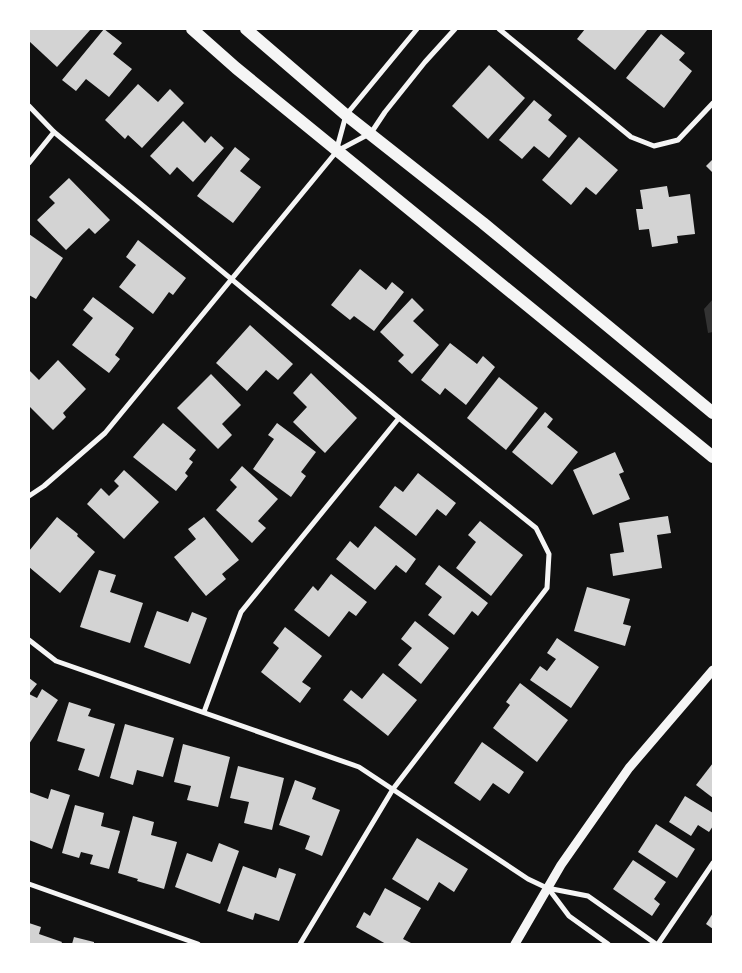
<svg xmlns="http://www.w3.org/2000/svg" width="742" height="973" font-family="Montserrat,sans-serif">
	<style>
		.water { fill: #333 }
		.building { fill: #d3d3d3 }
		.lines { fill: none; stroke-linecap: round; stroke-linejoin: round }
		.minor { stroke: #f5f5f5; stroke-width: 5 }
		.tertiary { stroke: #f5f5f5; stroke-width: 9 }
		.primary { stroke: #f5f5f5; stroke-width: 12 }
	</style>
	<rect width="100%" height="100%" fill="#111"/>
	<polygon class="water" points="713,299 713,332 708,333 704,309"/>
	<g class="building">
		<polygon points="29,29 91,29 57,67 29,41"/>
		<polygon points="104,29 122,43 113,54 132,69 109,97 86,79 76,91 62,80"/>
		<polygon points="585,29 648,29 615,70 577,39"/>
		<polygon points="661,34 685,53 679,60 692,71 664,108 626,78"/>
		<polygon points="489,65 525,98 488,139 452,106"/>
		<polygon points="138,84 158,102 170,89 184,103 142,148 128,135 125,139 105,120"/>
		<polygon points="534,100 552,115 548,120 567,136 549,158 534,146 522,159 499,140"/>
		<polygon points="183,121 205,143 211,136 224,148 193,182 177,167 170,175 150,156"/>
		<polygon points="579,137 618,170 596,195 586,187 571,205 542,180"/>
		<polygon points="235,147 250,159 240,171 261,187 233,223 197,196"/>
		<polygon points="713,159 713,173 706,166"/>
		<polygon points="69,178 110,220 95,234 89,228 66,250 37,220 55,203 49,197"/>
		<polygon points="667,186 669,197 690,194 695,234 677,236 678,243 652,247 649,229 639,230 636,209 643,209 640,190"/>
		<polygon points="29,234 63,258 36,299 29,295"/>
		<polygon points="138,240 186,278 173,295 169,292 153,314 119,287 136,265 126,257"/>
		<polygon points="360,269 386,290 392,282 404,292 374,331 354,316 350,320 331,305"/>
		<polygon points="93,297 134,328 115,355 120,359 109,373 72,345 93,318 83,310"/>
		<polygon points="412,298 424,310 413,321 439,345 412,374 398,361 404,355 380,332"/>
		<polygon points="250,325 293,364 278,380 266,370 247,391 216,363"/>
		<polygon points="450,343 477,364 483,356 495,367 466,405 445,388 440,395 421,380"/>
		<polygon points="58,360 86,389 63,413 66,417 53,430 29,406 29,370 39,380"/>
		<polygon points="311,373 357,418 325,453 293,422 307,407 293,393"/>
		<polygon points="211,374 241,405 222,424 232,435 218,449 177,408"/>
		<polygon points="499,377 538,408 506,450 467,418"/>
		<polygon points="545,412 553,419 547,427 578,452 552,485 512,452"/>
		<polygon points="163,423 196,450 189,459 193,462 185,473 188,476 176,491 133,457"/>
		<polygon points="277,423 316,452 301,472 306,476 291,497 253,469 274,439 268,435"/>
		<polygon points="615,452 624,472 619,474 630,499 593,515 573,470"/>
		<polygon points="242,466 278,499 258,521 266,528 252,543 216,510 237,487 230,480"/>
		<polygon points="124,470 159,502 124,539 87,504 101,488 109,496 119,486 114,481"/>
		<polygon points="418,473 456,503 446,516 437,509 416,536 379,507 395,486 403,492"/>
		<polygon points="668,516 671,533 657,535 662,568 613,576 610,554 624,552 619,523"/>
		<polygon points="57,517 78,534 77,536 95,552 60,593 29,567 29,551"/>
		<polygon points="204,517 239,560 222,574 226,579 206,596 174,557 196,539 188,529"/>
		<polygon points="480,521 523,555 491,596 456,568 476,542 468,535"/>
		<polygon points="375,526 416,559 406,573 396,565 375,590 336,559 350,541 358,548"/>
		<polygon points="439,565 488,603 478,616 472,611 454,635 428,615 442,597 425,584"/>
		<polygon points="99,570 116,575 110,592 143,603 130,643 80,627"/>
		<polygon points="331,574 367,602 356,616 349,611 329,637 294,610 313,586 318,591"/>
		<polygon points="587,587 630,599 623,624 631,626 625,646 574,631"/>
		<polygon points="157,611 188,622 192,612 207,618 190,664 144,647"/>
		<polygon points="415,621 449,648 421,684 398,665 412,648 401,639"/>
		<polygon points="285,627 322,656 302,682 311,688 300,703 261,672 279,648 273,643"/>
		<polygon points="557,638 599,667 571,708 530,680 540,666 547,671 556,659 547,653"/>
		<polygon points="383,673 417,700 388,736 343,700 351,690 362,699"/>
		<polygon points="29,678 37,684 29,694 37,698 42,689 58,700 29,744"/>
		<polygon points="520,683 568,720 537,762 493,728 510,705 506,702"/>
		<polygon points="69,702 91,709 88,716 115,724 99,777 78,770 85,749 57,741"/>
		<polygon points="125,724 174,738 163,777 137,770 133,785 110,778"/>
		<polygon points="482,742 524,772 509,794 493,783 480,801 454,783"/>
		<polygon points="183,744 230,757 218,807 187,800 191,786 174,782"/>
		<polygon points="713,763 713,798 696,785"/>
		<polygon points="238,766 284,778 272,830 244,823 249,802 230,798"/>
		<polygon points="295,780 316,788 312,799 340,810 322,856 305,849 310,836 279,825"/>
		<polygon points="51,789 70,795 52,849 29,840 29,792 48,799"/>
		<polygon points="685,796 713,813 713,826 709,832 698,825 691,836 669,822"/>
		<polygon points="75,805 104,813 101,826 120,831 109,869 90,864 93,855 81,852 79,858 62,853"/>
		<polygon points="133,816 154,822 151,835 177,842 164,889 137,881 138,879 118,873"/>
		<polygon points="656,824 695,849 677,878 638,852"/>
		<polygon points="417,838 468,869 454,892 439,882 428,901 392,879"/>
		<polygon points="219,843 239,851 220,904 175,887 187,853 212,862"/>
		<polygon points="633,860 666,882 654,899 660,904 652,916 613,889"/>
		<polygon points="243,866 276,878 279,868 296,874 279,921 255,913 253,920 227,911"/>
		<polygon points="385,888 421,908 403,939 413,944 386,944 356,927 364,912 370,916"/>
		<polygon points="713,913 713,929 706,924"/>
		<polygon points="29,923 41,927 39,934 62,942 61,944 29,944"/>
		<polygon points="74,937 94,942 94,944 72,944"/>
	</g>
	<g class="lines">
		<g class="minor">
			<polyline points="499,29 631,137 654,146 678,140 713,103"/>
			<polyline points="29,106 54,132 399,418 536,528 549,554 547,588 393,789 300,944"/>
			<polyline points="337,148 346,115 417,29"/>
			<polyline points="29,163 54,132"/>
			<polyline points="29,496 44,486 105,433 337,151 371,133 385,112 425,62 455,29"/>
			<polyline points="29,640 56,661 359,767 528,879 547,888 588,896 656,944"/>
			<polyline points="204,712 241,612 399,418"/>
			<polyline points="29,884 198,944"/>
			<polyline points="548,888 569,916 608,944"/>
			<polyline points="658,944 713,863"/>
		</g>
		<polyline class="tertiary" points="515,944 561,865 629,768 713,670"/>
		<g class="primary">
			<polyline points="192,29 236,68 713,457"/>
			<polyline points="246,29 346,115 483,223 713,413"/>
		</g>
	</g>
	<rect width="742" height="973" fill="none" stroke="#ffffff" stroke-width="60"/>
</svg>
